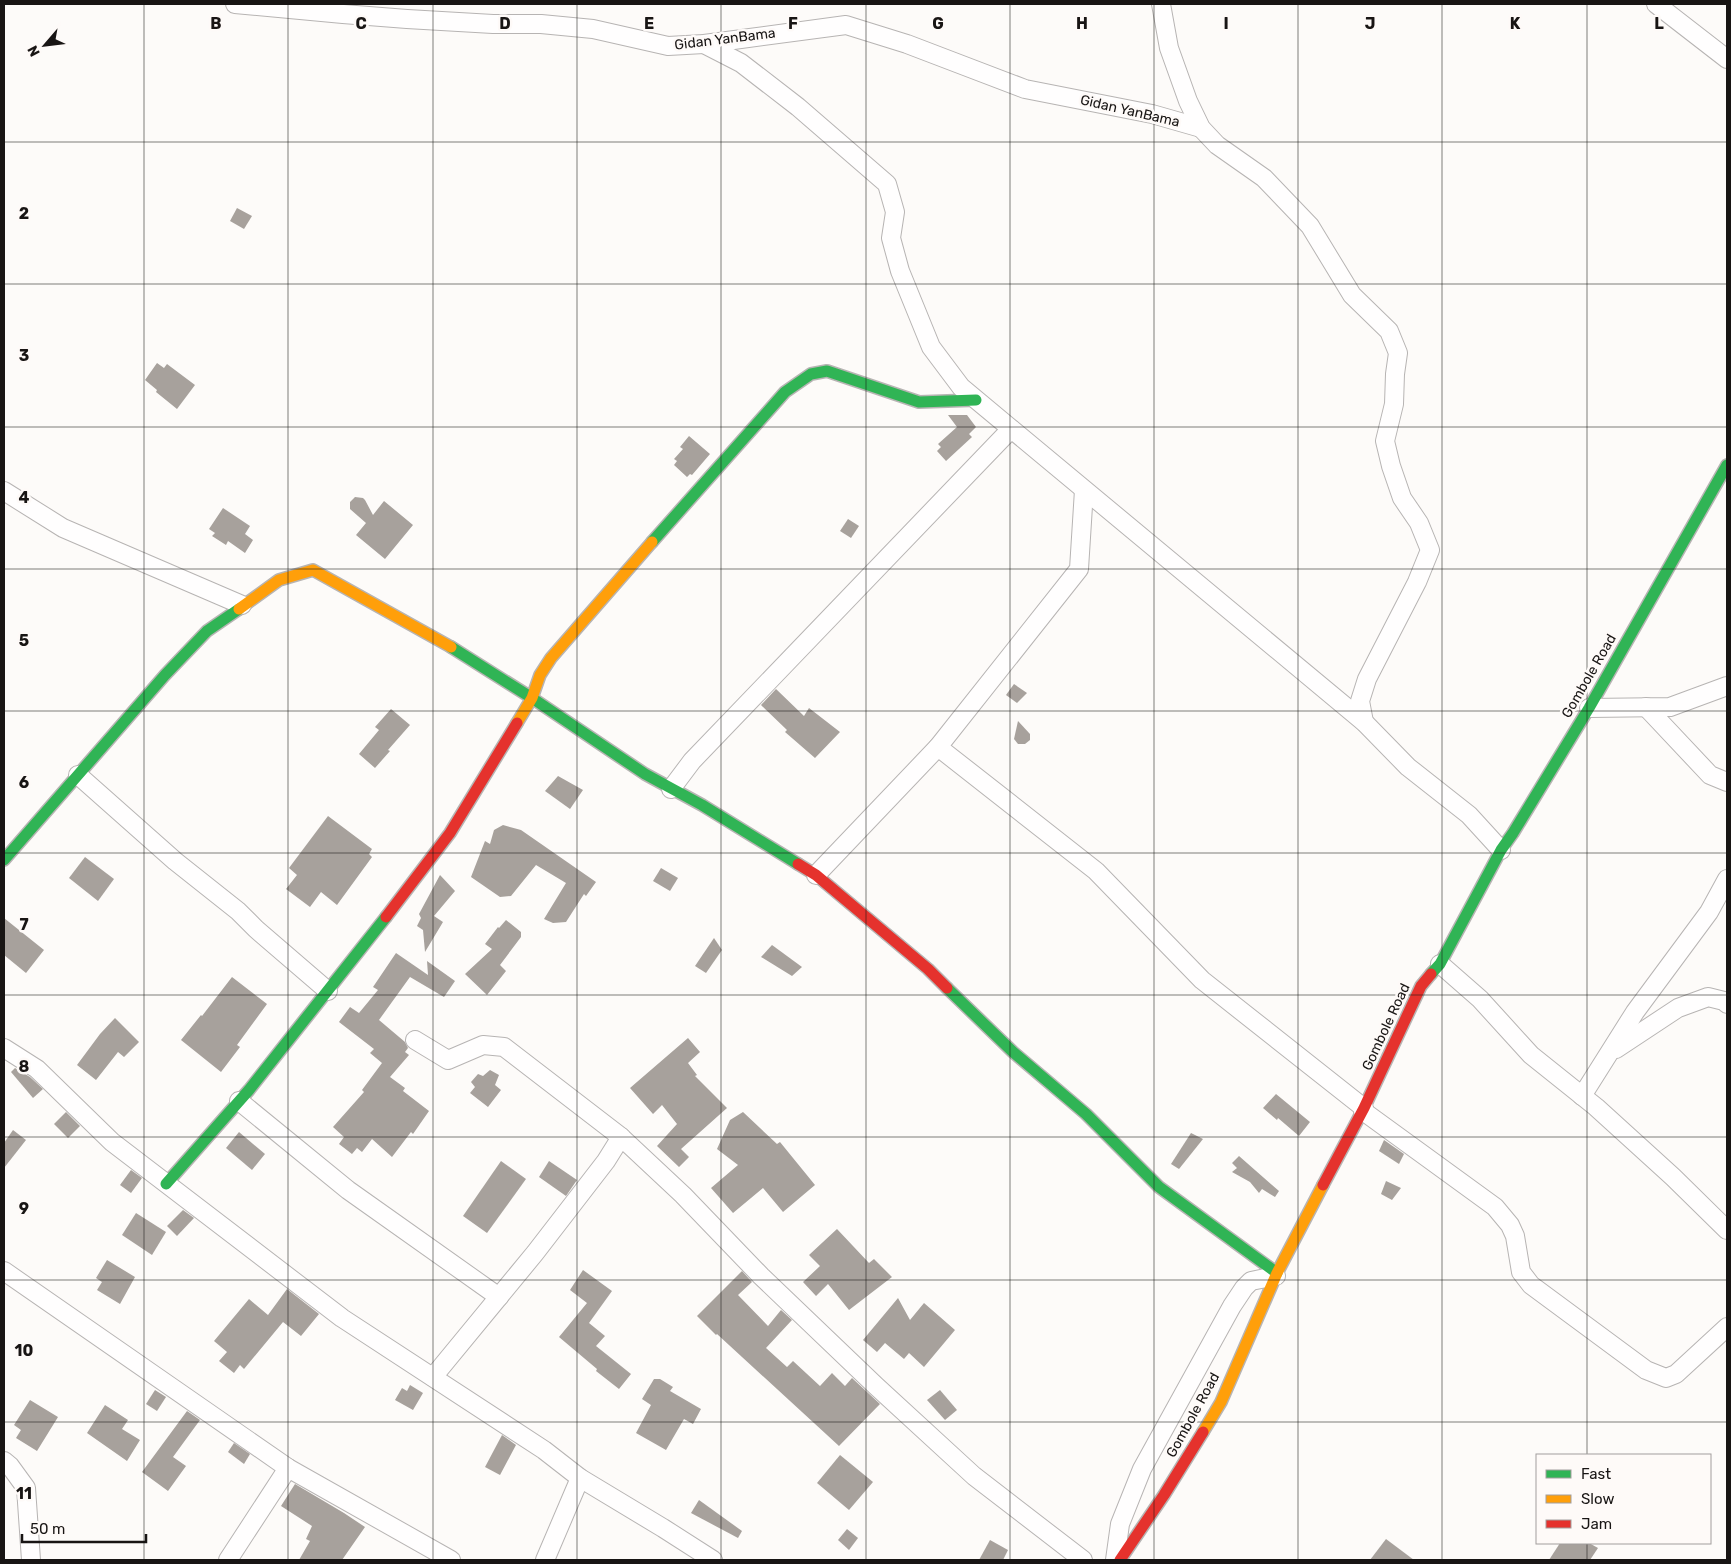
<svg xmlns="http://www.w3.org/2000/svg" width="1731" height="1564" font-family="Rubik,sans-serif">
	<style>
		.building { fill: #a7a19c }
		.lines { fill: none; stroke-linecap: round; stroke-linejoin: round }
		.street-casing { stroke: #b7b4b3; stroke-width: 20 }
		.fast-casing { stroke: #b7b4b3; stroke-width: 14 }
		.slow-casing { stroke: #b7b4b3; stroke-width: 14 }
		.jam-casing { stroke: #b7b4b3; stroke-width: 14 }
		.street { stroke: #fffefe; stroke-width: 18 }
		.fast { stroke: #30b455; stroke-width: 11 }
		.slow { stroke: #ff9f0a; stroke-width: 11 }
		.jam { stroke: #e5322d; stroke-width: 11 }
		.grid { fill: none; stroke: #181514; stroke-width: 1; stroke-opacity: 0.55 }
		.labels { text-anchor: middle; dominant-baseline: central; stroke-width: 5; stroke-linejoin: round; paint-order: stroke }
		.street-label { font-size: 14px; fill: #181514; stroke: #fefaf8 }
		.grid-label { font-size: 16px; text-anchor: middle; font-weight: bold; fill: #181514; stroke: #fefaf8; stroke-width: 5; stroke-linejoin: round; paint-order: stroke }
	</style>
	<rect width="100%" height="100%" fill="#fdfbf9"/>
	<g class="building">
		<polygon points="237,208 252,216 244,229 230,221"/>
		<polygon points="157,363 164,368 167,364 195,385 177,409 156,392 157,390 145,380"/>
		<polygon points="948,415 967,415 976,427 969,434 972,437 946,461 937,451 941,447 938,444 957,427"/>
		<polygon points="689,436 710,454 692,475 690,474 687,477 674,465 677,461 674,459 683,449 680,447"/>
		<polygon points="355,497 363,498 365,500 373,515 384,501 413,525 385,559 356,535 366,523 350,509 350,502"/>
		<polygon points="223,508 250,526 245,534 253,540 245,553 228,541 226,545 212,536 215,533 209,529"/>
		<polygon points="848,519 859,526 851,538 840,531"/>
		<polygon points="1014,684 1027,693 1017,703 1006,695"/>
		<polygon points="776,689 804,716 809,708 840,732 815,758 785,732 787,730 761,705"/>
		<polygon points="391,709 410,725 388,750 390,751 375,768 359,754 379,730 375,727"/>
		<polygon points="1018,721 1030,734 1030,740 1025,744 1018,744 1014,739"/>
		<polygon points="558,776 583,790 570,809 545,791"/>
		<polygon points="328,816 372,849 369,854 372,857 337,905 321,892 310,907 286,889 297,875 289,868"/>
		<polygon points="503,825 521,830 596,882 586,896 584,894 566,922 553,923 544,919 566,883 536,865 511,896 500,897 471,877 485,841 490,844 494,830"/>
		<polygon points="85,857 114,879 98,901 69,878"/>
		<polygon points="661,868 678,878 670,891 653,881"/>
		<polygon points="440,875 455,891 434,916 443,922 425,952 423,930 417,926 421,918 419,914"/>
		<polygon points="4,918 44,950 26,973 4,955"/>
		<polygon points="506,920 521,932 521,937 500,965 506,971 487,995 465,974 492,949 485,944 498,927 499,928"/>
		<polygon points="714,938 722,950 706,973 695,966"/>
		<polygon points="772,945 802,967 792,976 761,957"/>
		<polygon points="396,953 428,975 427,961 455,981 444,997 410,977 379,1020 405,1042 408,1048 405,1052 409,1055 390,1077 405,1088 403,1091 429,1111 413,1134 411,1132 392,1157 372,1139 362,1152 357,1148 352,1154 339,1144 344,1137 333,1127 364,1092 362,1090 382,1063 370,1053 374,1049 339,1022 350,1007 359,1013 378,990 373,987"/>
		<polygon points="232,977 267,1004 237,1045 240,1047 221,1072 181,1040 201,1015 202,1016"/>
		<polygon points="115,1018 139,1042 124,1057 118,1052 96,1080 77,1065 100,1034"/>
		<polygon points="688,1038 700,1052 688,1063 697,1075 695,1076 727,1108 681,1149 689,1157 679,1167 657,1146 677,1124 662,1105 653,1114 630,1088"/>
		<polygon points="15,1068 30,1077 43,1089 33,1098 11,1072"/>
		<polygon points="490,1070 499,1075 495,1085 501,1090 488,1107 470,1093 475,1087 471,1082 478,1074 483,1076"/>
		<polygon points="1276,1094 1310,1122 1299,1136 1278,1118 1277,1120 1263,1108"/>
		<polygon points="66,1112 80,1126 68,1138 54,1124"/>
		<polygon points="743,1112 777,1144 780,1142 815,1185 783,1212 763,1188 733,1213 711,1188 738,1165 717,1149 730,1120"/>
		<polygon points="13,1130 26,1140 4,1168 4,1143"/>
		<polygon points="239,1132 265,1154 252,1170 226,1148"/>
		<polygon points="1191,1133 1203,1139 1179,1169 1171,1164"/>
		<polygon points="1384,1140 1404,1154 1399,1164 1379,1151"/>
		<polygon points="1239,1156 1279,1191 1275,1197 1262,1189 1259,1193 1250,1182 1232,1172 1237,1168 1232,1163"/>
		<polygon points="501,1161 526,1179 487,1233 463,1216"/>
		<polygon points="549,1161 577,1180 566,1196 539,1177"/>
		<polygon points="131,1170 142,1178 131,1193 120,1185"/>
		<polygon points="1386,1181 1401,1188 1392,1200 1381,1194"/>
		<polygon points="183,1210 194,1218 177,1236 167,1226"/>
		<polygon points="136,1213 166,1232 152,1255 122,1235"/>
		<polygon points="837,1229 869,1263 874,1259 892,1277 849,1310 828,1284 816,1296 803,1282 820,1266 809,1255"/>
		<polygon points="107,1260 135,1277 120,1304 97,1290 102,1282 96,1278"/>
		<polygon points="583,1270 612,1291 589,1323 605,1336 596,1346 631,1374 619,1389 596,1371 597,1369 559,1337 587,1303 570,1290"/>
		<polygon points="742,1271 752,1282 738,1295 768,1326 781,1310 792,1320 766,1348 787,1367 793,1361 820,1386 832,1373 845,1386 852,1378 880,1404 839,1446 717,1334 716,1335 697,1316"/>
		<polygon points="287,1289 319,1314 301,1336 283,1322 244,1369 240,1365 234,1373 219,1361 227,1352 214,1341 249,1299 268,1315"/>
		<polygon points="898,1298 910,1320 924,1303 955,1330 924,1367 909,1353 904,1359 885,1343 877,1352 863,1340"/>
		<polygon points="654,1379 660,1379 673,1387 670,1391 701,1409 693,1424 684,1419 666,1450 636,1433 651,1405 642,1399"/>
		<polygon points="410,1385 423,1393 413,1410 395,1400 402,1388 407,1391"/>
		<polygon points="155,1390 166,1397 157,1411 146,1404"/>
		<polygon points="940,1390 957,1410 945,1420 927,1400"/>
		<polygon points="30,1400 58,1417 37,1451 16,1438 21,1430 14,1425"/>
		<polygon points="105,1405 128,1420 122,1429 140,1440 127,1461 87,1433"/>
		<polygon points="187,1411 200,1420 173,1457 186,1466 168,1491 142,1472"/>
		<polygon points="502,1435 516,1445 500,1475 485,1467"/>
		<polygon points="234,1443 250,1454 244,1464 228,1452"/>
		<polygon points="840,1455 873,1482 849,1510 817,1483"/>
		<polygon points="295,1484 344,1513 365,1527 342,1560 299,1560 310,1541 306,1539 312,1526 281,1506"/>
		<polygon points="699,1500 742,1531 738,1538 691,1513"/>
		<polygon points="847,1529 858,1538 849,1550 838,1540"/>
		<polygon points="1386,1539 1414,1560 1370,1560"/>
		<polygon points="990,1540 1008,1550 1003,1560 979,1560"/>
		<polygon points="1560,1543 1589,1543 1598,1548 1590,1560 1549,1560"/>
	</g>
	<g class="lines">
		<g class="street-casing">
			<g id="street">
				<polyline points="235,4 343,14 407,19 493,24 541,24 593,29 668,46 704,44 846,25 907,44 1025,89 1152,114 1201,128"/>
				<polyline points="1161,4 1169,48 1188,101 1201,128 1217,145 1264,178 1310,226 1352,295 1389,331 1398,353 1395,374 1394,404 1385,441 1391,466 1402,498 1419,523 1430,550 1417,582 1367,679 1360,701 1364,722"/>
				<polyline points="1656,4 1727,59"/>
				<polyline points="704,44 741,63 798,107 887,184 895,212 891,238 900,271 931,347 961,387 1364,722 1408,767 1469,815 1501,850"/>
				<polyline points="4,491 63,528 242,605"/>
				<polyline points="1646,707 1710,775 1727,782"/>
				<polyline points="1589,708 1670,707 1727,686"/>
				<polyline points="938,747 1096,871 1202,980 1364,1108"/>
				<polyline points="78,775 175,861 238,911 256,929 328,991"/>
				<polyline points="671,789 692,761 1011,429"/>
				<polyline points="816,875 938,747 1079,569 1084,490"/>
				<polyline points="1440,964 1480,999 1531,1055 1596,1107 1673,1177 1727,1230"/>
				<polyline points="415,1040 448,1060 483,1045 504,1047 621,1137 683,1195 761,1276 876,1386 974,1476 1083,1560"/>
				<polyline points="4,1048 37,1069 112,1142 342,1318 544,1450 580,1478 663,1528 713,1560"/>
				<polyline points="1616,1049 1678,1008 1708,997 1724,1001 1727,1004"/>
				<polyline points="1582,1096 1635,1012 1709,912 1727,879"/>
				<polyline points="239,1101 348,1190 499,1297"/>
				<polyline points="1363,1111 1495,1207 1510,1225 1515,1236 1521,1272 1531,1285 1646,1370 1666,1378 1676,1374 1727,1327"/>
				<polyline points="4,1271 288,1468 451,1560"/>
				<polyline points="433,1377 535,1253 606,1161 621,1137"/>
				<polyline points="4,1461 10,1466 26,1488 31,1560"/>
				<polyline points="228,1560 288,1468"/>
				<polyline points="545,1560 580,1478"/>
				<polyline points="1115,1560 1120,1524 1142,1469 1232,1306 1244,1288 1251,1281 1276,1276"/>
			</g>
		</g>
		<g class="fast-casing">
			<g id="fast">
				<polyline points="652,542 785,392 811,374 827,371 919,402 976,400"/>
				<polyline points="451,647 532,698 645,774 702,805 798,864"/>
				<polyline points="4,860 165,675 207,631 239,609"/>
				<polyline points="1431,974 1440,964 1501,850 1513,833 1589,708 1727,465"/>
				<polyline points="947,988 1013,1052 1086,1114 1159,1187 1277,1273"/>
				<polyline points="166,1184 249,1090 386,917"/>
			</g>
		</g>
		<g class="slow-casing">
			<g id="slow">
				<polyline points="239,609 279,580 313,570 451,647"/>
				<polyline points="517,723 532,698 540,675 551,658 652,542"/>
				<polyline points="1203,1432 1221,1402 1277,1273 1323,1185"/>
			</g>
		</g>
		<g class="jam-casing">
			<g id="jam">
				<polyline points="798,864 816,875 928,969 947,988"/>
				<polyline points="386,917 450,833 517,723"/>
				<polyline points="1323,1185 1364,1108 1421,986 1431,974"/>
				<polyline points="1120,1560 1164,1495 1203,1432"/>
			</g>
		</g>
		<use href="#street" class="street"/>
		<use href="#fast" class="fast"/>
		<use href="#slow" class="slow"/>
		<use href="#jam" class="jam"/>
	</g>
	<path class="grid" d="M 144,4 L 144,1560M 288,4 L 288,1560M 433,4 L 433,1560M 577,4 L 577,1560M 721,4 L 721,1560M 866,4 L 866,1560M 1010,4 L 1010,1560M 1154,4 L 1154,1560M 1298,4 L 1298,1560M 1442,4 L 1442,1560M 1587,4 L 1587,1455M 4,142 L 1727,142M 4,284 L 1727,284M 4,427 L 1727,427M 4,569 L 1727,569M 4,711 L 1727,711M 4,853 L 1727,853M 4,995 L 1727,995M 4,1137 L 1727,1137M 4,1280 L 1727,1280M 4,1422 L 1727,1422M 1587,1543 L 1587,1560"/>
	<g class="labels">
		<g class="street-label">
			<text transform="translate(725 39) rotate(-7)">Gidan YanBama</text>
			<text transform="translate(1130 111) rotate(13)">Gidan YanBama</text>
			<text transform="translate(1589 676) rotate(-60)">Gombole Road</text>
			<text transform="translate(1386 1027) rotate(-65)">Gombole Road</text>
			<text transform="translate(1193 1415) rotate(-61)">Gombole Road</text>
		</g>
	</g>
	<g class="grid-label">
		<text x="216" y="29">B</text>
		<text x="361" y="29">C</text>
		<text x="505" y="29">D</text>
		<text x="649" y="29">E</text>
		<text x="793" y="29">F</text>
		<text x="938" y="29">G</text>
		<text x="1082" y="29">H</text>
		<text x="1226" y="29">I</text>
		<text x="1370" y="29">J</text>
		<text x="1515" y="29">K</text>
		<text x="1659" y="29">L</text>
		<text x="24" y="219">2</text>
		<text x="24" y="361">3</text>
		<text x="24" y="503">4</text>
		<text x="24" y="646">5</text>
		<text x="24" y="788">6</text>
		<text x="24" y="930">7</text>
		<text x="24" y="1072">8</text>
		<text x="24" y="1214">9</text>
		<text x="24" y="1356">10</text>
		<text x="24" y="1499">11</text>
	</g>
	<rect width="1731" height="1564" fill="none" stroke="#181514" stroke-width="10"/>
	<rect x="1536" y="1454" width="175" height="90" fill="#fefaf8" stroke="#a29e9d"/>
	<rect x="1546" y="1470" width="25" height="8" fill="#30b455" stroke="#a29e9d"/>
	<text x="1581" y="1479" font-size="15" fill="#181514">Fast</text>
	<rect x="1546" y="1495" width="25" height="8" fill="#ff9f0a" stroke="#a29e9d"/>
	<text x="1581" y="1504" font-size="15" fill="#181514">Slow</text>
	<rect x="1546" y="1520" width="25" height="8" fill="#e5322d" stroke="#a29e9d"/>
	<text x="1581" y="1529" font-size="15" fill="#181514">Jam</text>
	<g transform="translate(45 45) rotate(242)" stroke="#fefaf8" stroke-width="4" paint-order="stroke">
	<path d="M0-4L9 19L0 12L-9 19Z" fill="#181514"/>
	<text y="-8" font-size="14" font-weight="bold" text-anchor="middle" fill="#181514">N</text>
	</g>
	<path d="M22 1534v8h124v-8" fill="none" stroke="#181514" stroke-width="2.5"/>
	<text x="30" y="1534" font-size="15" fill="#181514" stroke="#fefaf8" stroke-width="4" paint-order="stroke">50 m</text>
</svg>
